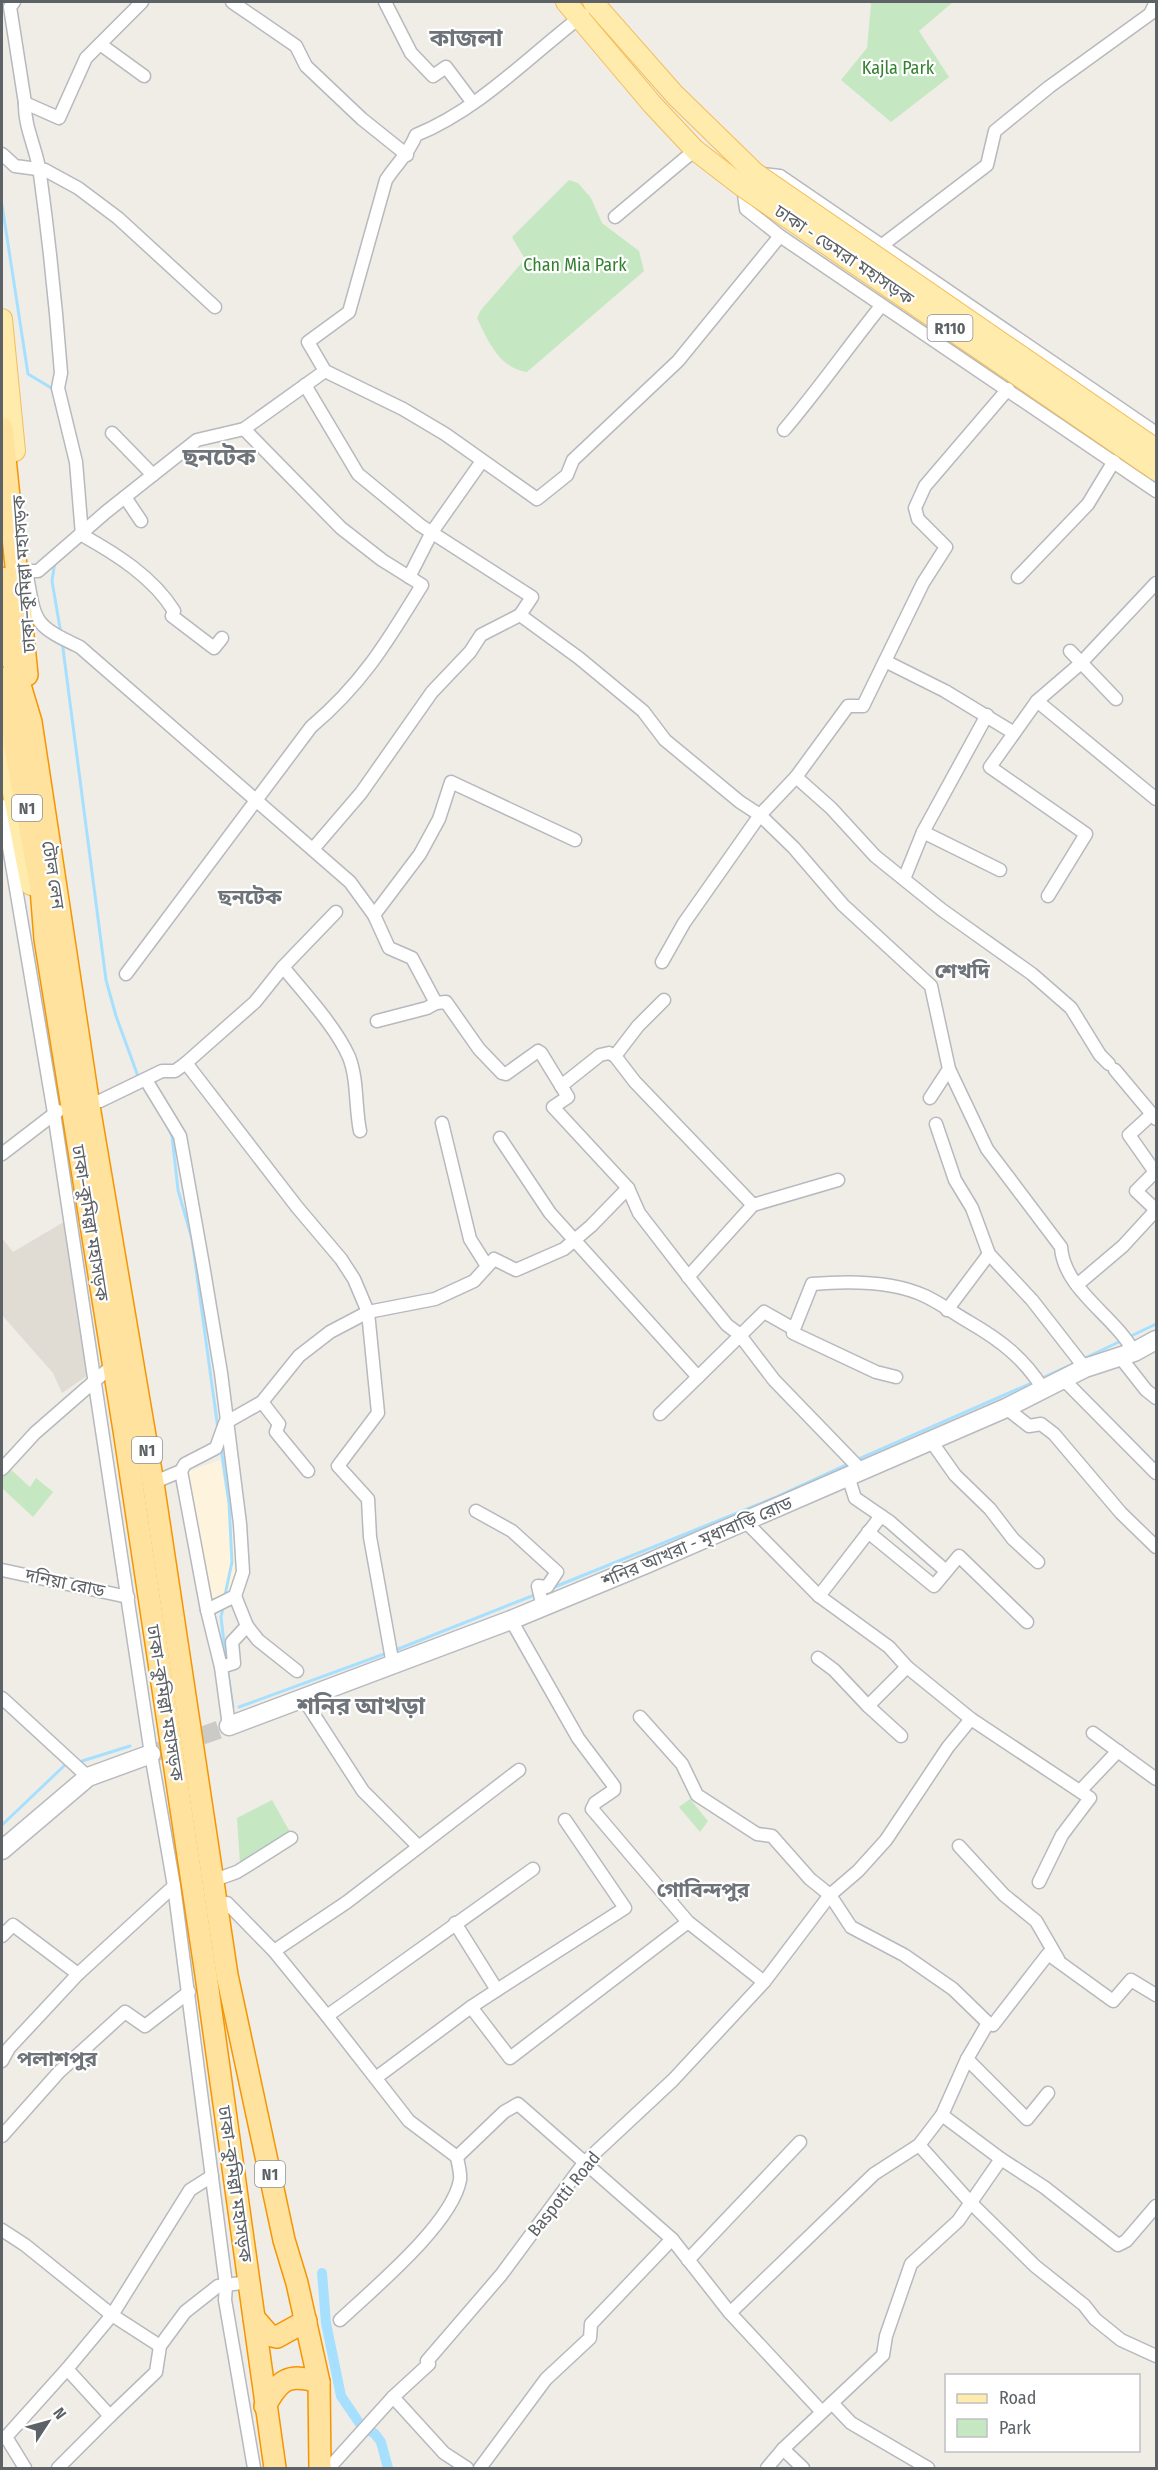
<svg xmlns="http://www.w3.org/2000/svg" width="1158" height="2470" font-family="'Fira Sans Condensed','Noto Sans Bengali',sans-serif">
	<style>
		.commercial { fill: #fef4dd }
		.education { fill: #e0dcd4 }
		.green { fill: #c5e8c2 }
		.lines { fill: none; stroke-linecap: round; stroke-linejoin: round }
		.stream { stroke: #a7e0ff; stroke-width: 3 }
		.canal { stroke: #a7e0ff; stroke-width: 10 }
		.secondary-tunnel { stroke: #cbcac6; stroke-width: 18; stroke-dasharray: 18 9; stroke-linecap: butt }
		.minor-casing { stroke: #b6b9bd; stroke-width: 15 }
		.secondary-casing { stroke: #b7bbc0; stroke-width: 21 }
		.primary-casing { stroke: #f4bd5b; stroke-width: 22 }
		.trunk-casing { stroke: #f69500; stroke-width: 24 }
		.minor { stroke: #fff; stroke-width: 12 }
		.secondary { stroke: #fff; stroke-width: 18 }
		.primary { stroke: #ffebac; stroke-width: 20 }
		.trunk { stroke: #fee29e; stroke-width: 21 }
		.primary-bridge-casing { stroke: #f4bd5b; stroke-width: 22; stroke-linecap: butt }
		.primary-bridge { stroke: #ffebac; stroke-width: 20 }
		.labels { text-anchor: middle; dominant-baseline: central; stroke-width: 4.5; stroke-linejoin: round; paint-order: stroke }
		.shield { fill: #fff; stroke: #8e9194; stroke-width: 1.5 }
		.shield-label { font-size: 16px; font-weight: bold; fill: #5d6266 }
		.park-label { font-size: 18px; fill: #358132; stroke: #fff }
		.street-label { font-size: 18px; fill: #5d6266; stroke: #fff }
		.quarter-label { font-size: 21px; font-weight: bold; fill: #6e7479; stroke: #fff }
		.district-label { font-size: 24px; font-weight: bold; fill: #6e7479; stroke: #fff }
	</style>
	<rect width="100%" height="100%" fill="#f0ede6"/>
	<polygon class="commercial" points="220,1460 236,1552 236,1587 231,1599 204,1607 182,1474"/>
	<polygon class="education" points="67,1220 94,1371 62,1393 53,1373 2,1315 2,1238 13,1252"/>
	<g class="green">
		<polygon points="869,2 953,2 919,31 949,77 891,122 841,80 867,48 871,4"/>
		<path d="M 569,180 L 578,183 L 591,198 L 602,223 L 639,251 L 644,271 L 527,372 C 499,368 488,341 477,318 L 481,310 L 525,259 L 512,237 Z"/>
		<polygon points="7,1466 30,1487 36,1478 53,1492 33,1517 2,1488 2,1474"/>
		<polygon points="690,1799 708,1821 700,1832 679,1807"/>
		<polygon points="272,1800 290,1832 240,1864 237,1818"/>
	</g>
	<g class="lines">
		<g class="stream">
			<polyline points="2,5 3,2"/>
			<polyline points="2,205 28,374 53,389"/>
			<polyline points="55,561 52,581 61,634"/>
			<polyline points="62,641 106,980 116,1016 139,1079"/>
			<polyline points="166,1123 172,1136 178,1190 192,1239 218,1429"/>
			<polyline points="1129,1337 1156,1324"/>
			<polyline points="1083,1359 1123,1340"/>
			<polyline points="1040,1379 1077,1362"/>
			<polyline points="221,1447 229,1503 232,1562 225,1595"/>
			<polyline points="856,1460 1034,1382"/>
			<polyline points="552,1588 774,1498 850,1463"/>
			<polyline points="223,1608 221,1617 226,1661"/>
			<polyline points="393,1651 537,1594"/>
			<polyline points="227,1667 233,1707"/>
			<polyline points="239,1707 387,1653"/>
			<polyline points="79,1762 130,1746"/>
			<polyline points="2,1825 66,1764"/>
		</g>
		<polyline class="canal" points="322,2273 326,2323 341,2396 360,2424 375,2434 381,2442 388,2468"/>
		<polyline class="secondary-tunnel" points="151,1754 229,1726"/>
		<g class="minor-casing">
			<g id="minor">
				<path d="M 14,2 L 10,7 L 25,103 C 24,128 37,149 40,174 C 49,240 56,306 61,373 L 58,388 L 76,462 L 82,535 C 116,554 153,577 174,611 L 172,616 L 214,648 L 222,638"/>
				<polyline points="232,2 296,46 306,66 362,119 407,155"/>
				<polyline points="385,2 411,53 433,76 446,67 473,103"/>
				<path d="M 583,15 C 529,56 480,109 416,135 C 408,155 397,163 386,180 L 349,312 L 308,342 L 325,371 L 403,409 L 445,434 L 537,499 L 567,475 L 573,460 L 678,361 L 780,236"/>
				<polyline points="100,44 144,76"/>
				<polyline points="25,103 59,118 86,58 142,2"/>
				<polyline points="2,154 15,166 45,170 78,188 118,218 215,307"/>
				<polyline points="762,174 780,176 1156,433"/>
				<polyline points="743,187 746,209 780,236 1156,491"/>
				<polyline points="615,217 695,150"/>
				<polyline points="881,246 987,165 995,131 1049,87 1150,14 1156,2"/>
				<path d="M 325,371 L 244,429 L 197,440 L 106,512 L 38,571 L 26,571 C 36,622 31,624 80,647 L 350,882 L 374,915 L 389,948 L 412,958 L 436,1003 L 446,1002 L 479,1049 L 502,1073 L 506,1074 L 538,1051 L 541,1053 L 568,1097 L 553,1107 L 628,1188 L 639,1213 L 697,1288 L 727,1325 L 739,1334 L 774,1380 L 861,1470"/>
				<polyline points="305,385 358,474 420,525 532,597 520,615 481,635 470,652 432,692 361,793 313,849"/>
				<path d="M 784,430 C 818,390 848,347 881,306"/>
				<polyline points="112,433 153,475"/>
				<polyline points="125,497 141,521"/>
				<polyline points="409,577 432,532 482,461"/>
				<polyline points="1018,577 1088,504 1114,461"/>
				<path d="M 520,615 L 579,658 L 643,711 L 665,740 L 740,802 L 760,815 L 794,848 L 843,905 L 931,986 L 949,1069 L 987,1149 L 1061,1247 C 1064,1290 1114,1315 1134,1352"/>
				<polyline points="1070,651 1116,699"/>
				<polyline points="885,661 945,691 1014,733"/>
				<polyline points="1037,701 1156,799"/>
				<polyline points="796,777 831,808 875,856 942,910 1032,974 1071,1008 1100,1055 1109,1064"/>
				<polyline points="2,806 54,1113 151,1754 174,1886 226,2285 225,2300 254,2468"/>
				<polyline points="923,832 1000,870"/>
				<polyline points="904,879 923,832 987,715"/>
				<polyline points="1048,896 1086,834 990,767 1037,701 1080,664 1156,583"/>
				<polyline points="374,915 420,854 439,819 451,782 575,840"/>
				<polyline points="662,962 684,923 760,815 796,777 848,706 863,706 923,583 946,547 918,519 915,508 925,486 1008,389"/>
				<path d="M 283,967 C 304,993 336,1027 349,1057 C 358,1080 355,1107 360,1131"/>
				<path d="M 126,974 L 311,727 C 363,683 387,642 422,585 L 382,560 L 341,528 L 244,429"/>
				<polyline points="377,1021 427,1008 436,1003"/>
				<polyline points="615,1056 638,1026 664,1000"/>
				<polyline points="186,1063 255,1002 283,967 336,912"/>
				<polyline points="1115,1070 1156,1119"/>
				<polyline points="146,1080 180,1136 203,1265 221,1373 240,1524 243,1572 235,1596 207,1610 181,1471"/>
				<polyline points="561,1086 600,1055 609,1053 615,1056 635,1082 753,1205"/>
				<polyline points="930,1098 949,1069"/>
				<polyline points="100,1101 162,1071 175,1071 186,1063 297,1207 341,1259 354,1279 368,1312 378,1413 338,1466 368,1499 370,1537 393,1665"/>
				<polyline points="442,1123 470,1239 487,1266"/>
				<polyline points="936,1124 955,1180 972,1208 989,1254 1032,1300 1085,1368"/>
				<polyline points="500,1138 550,1213 698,1377 764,1312 794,1329 793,1333 876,1372 896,1377"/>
				<polyline points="2,1154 58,1111"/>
				<polyline points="688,1277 753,1205 838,1180"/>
				<polyline points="1077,1285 1123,1246 1156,1210 1136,1191 1155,1172 1129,1135 1152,1114"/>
				<polyline points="947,1310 989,1254"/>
				<path d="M 794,1329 L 812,1284 C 847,1281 893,1281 925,1296 C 940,1303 955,1314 969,1322 C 1000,1340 1024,1358 1043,1389"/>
				<polyline points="1120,1357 1146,1390 1156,1398"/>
				<polyline points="1063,1379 1156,1473"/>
				<polyline points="262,1402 279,1424 276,1432 308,1471"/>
				<polyline points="1006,1408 1029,1426 1041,1424 1054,1434 1121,1513 1156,1547"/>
				<polyline points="660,1414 698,1377"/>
				<polyline points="931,1441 955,1475 990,1509 1013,1539 1038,1562"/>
				<polyline points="2,1469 35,1433 113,1365"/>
				<polyline points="848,1476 855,1498 890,1522 946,1571"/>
				<polyline points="162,1479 181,1471 185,1464 216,1448 225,1423 262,1402 299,1356 330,1332 368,1312 435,1299 474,1281 494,1259 516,1270 564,1249 591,1226 628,1188"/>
				<polyline points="476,1511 512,1531 557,1572 547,1587 538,1586 543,1607"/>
				<polyline points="746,1522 819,1596 889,1647 907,1667 971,1719 1090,1798 1062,1835 1039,1882"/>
				<polyline points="868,1532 934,1586 959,1556 1027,1622"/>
				<polyline points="2,1570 128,1597"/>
				<polyline points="819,1596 881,1516"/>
				<polyline points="207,1610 221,1667 229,1726"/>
				<polyline points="511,1620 578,1738 614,1786 614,1790 595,1803 592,1809 688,1922 764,1982"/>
				<polyline points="247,1626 258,1640 297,1671"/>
				<polyline points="818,1658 834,1670 868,1706 907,1667"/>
				<polyline points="221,1667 234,1663 232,1642 247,1626 235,1596"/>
				<polyline points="2,1698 88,1777"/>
				<polyline points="303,1698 363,1791 417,1845"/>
				<polyline points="868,1706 901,1736"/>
				<polyline points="640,1717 682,1764 697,1795 757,1834 772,1836 810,1879 830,1895 851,1927 904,1955 953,1989 988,2023"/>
				<polyline points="1093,1733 1156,1779"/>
				<polyline points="1080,1791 1118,1751"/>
				<polyline points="959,1846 1004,1895 1036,1921 1058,1959"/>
				<polyline points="223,1877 237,1872 291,1838"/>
				<polyline points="227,1903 274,1951 327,2016 409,2121 457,2157 504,2112 518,2104 672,2239 730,2313 822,2412"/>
				<polyline points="455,1923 497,1990 471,2007 510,2058 688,1922"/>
				<polyline points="2,1936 13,1925 78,1974"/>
				<polyline points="274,1951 347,1902 519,1770"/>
				<polyline points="497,1990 625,1908 565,1820"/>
				<polyline points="327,2016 533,1869"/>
				<polyline points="967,2059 1027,2119 1048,2093"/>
				<polyline points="2,2061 9,2048 78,1974 174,1886"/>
				<polyline points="377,2077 471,2007"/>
				<polyline points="942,2115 1001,2159 1044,2187 1118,2245 1126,2241 1156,2206"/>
				<polyline points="2,2136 59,2072 125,2012 145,2026 189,1992"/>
				<polyline points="919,2145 970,2202 1035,2266 1084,2305 1095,2319 1121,2340 1156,2356"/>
				<polyline points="212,2176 190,2190 112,2315 67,2369 110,2416 156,2372 160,2346 185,2312 218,2286 249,2282"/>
				<polyline points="2,2230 25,2245 112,2315 160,2346"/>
				<polyline points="688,2260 800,2142"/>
				<polyline points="730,2313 874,2174 919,2145 942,2115 967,2059 988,2023 993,2025 1048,1954 1113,2001 1131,1980 1156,1995"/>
				<path d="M 340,2320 C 373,2289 452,2224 460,2180 C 461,2173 458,2164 457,2157"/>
				<polyline points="393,2397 444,2453 467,2468"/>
				<polyline points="832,2403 851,2423 928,2468"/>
				<polyline points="783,2449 803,2468"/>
				<polyline points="25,2468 6,2437 67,2369"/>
				<polyline points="58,2468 110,2416"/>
				<polyline points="329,2468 393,2397 429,2364 427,2361 501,2275 584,2163 673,2080 764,1982 830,1895 858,1871 886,1840 948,1747 971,1719"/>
				<polyline points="480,2468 546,2379 590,2338 591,2324 672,2239"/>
				<polyline points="767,2468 783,2449 883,2355 886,2336 911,2264 958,2221 1001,2159"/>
			</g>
		</g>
		<g class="secondary-casing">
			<g id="secondary">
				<polyline points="229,1726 511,1620 646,1564 1006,1408 1085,1368 1134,1352 1156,1340"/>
				<polyline points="2,1850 88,1777 151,1754"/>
			</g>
		</g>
		<g class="primary-casing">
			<g id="primary">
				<polyline points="566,2 652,104 695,150 743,187"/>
				<polyline points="593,2 675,95 755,173"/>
				<polyline points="2,319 15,451"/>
				<polyline points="2,736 31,885"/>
			</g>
		</g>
		<g class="trunk-casing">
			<g id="trunk">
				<polyline points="2,428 27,675"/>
				<polyline points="2,578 9,640"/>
				<polyline points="2,625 31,722 89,1106 153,1483 227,1975 284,2240 297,2283 319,2382 320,2468"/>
				<polyline points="2,678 41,888 45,939 124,1430 206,1975 275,2468"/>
				<polyline points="254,2318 269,2335 277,2337 306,2321"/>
				<path d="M 265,2406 C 280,2379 288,2373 319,2382"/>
			</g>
		</g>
		<use href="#minor" class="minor"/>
		<use href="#secondary" class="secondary"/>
		<use href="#primary" class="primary"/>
		<use href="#trunk" class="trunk"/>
		<g class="primary-bridge-casing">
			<g id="primary-bridge">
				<polyline points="755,173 1156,449"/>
				<polyline points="743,187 1156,470"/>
			</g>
		</g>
		<use href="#primary-bridge" class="primary-bridge"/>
	</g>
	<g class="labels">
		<g class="shield">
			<rect x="927.5" y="315" width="45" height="26" rx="4.5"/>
			<rect x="12" y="795" width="30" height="26" rx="4.5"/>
			<rect x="132" y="1437" width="30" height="26" rx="4.5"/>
			<rect x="255" y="2161" width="30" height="26" rx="4.5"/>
		</g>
		<g class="shield-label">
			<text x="950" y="328">R110</text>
			<text x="27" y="808">N1</text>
			<text x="147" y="1450">N1</text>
			<text x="270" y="2174">N1</text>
		</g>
		<g class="park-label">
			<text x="898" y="68">Kajla Park</text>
			<text x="575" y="265">Chan Mia Park</text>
		</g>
		<g class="street-label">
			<text transform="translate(844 255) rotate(34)">ঢাকা - ডেমরা মহাসড়ক</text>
			<text transform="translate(24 574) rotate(-94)">ঢাকা–কুমিল্লা মহাসড়ক</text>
			<text transform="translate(53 875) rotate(81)">টোল লেন</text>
			<text transform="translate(90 1223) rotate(81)">ঢাকা–কুমিল্লা মহাসড়ক</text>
			<text transform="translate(697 1542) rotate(-23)">শনির আখরা - মৃধাবাড়ি রোড</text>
			<text transform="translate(65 1583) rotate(12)">দনিয়া রোড</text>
			<text transform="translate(165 1703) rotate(81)">ঢাকা–কুমিল্লা মহাসড়ক</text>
			<text transform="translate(235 2184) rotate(82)">ঢাকা–কুমিল্লা মহাসড়ক</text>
			<text transform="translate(564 2194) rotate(-51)">Baspotti Road</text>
		</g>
		<g class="quarter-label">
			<text x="250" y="897">ছনটেক</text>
			<text x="962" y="971">শেখদি</text>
			<text x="703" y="1890">গোবিন্দপুর</text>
			<text x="57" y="2059">পলাশপুর</text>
		</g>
		<g class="district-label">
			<text x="466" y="38">কাজলা</text>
			<text x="219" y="457">ছনটেক</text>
			<text x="361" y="1706">শনির আখড়া</text>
		</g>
	</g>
	<rect width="1158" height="2470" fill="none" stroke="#5d6266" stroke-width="6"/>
	<rect x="945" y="2374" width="195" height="78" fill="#ffffff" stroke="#bec0c2" stroke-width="1.5"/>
	<rect x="957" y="2394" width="30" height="9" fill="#ffebac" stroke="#bec0c2" stroke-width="1.5"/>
	<text x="999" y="2404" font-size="18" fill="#5d6266">Road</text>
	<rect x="957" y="2419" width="30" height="18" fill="#c5e8c2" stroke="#bec0c2" stroke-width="1.5"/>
	<text x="999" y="2434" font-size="18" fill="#5d6266">Park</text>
	<g transform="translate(48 2422) rotate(54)" stroke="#ffffff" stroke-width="4.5" paint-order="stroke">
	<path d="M0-4.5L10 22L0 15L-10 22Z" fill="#5d6266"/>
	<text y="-9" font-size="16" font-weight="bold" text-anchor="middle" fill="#5d6266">N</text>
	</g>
</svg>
